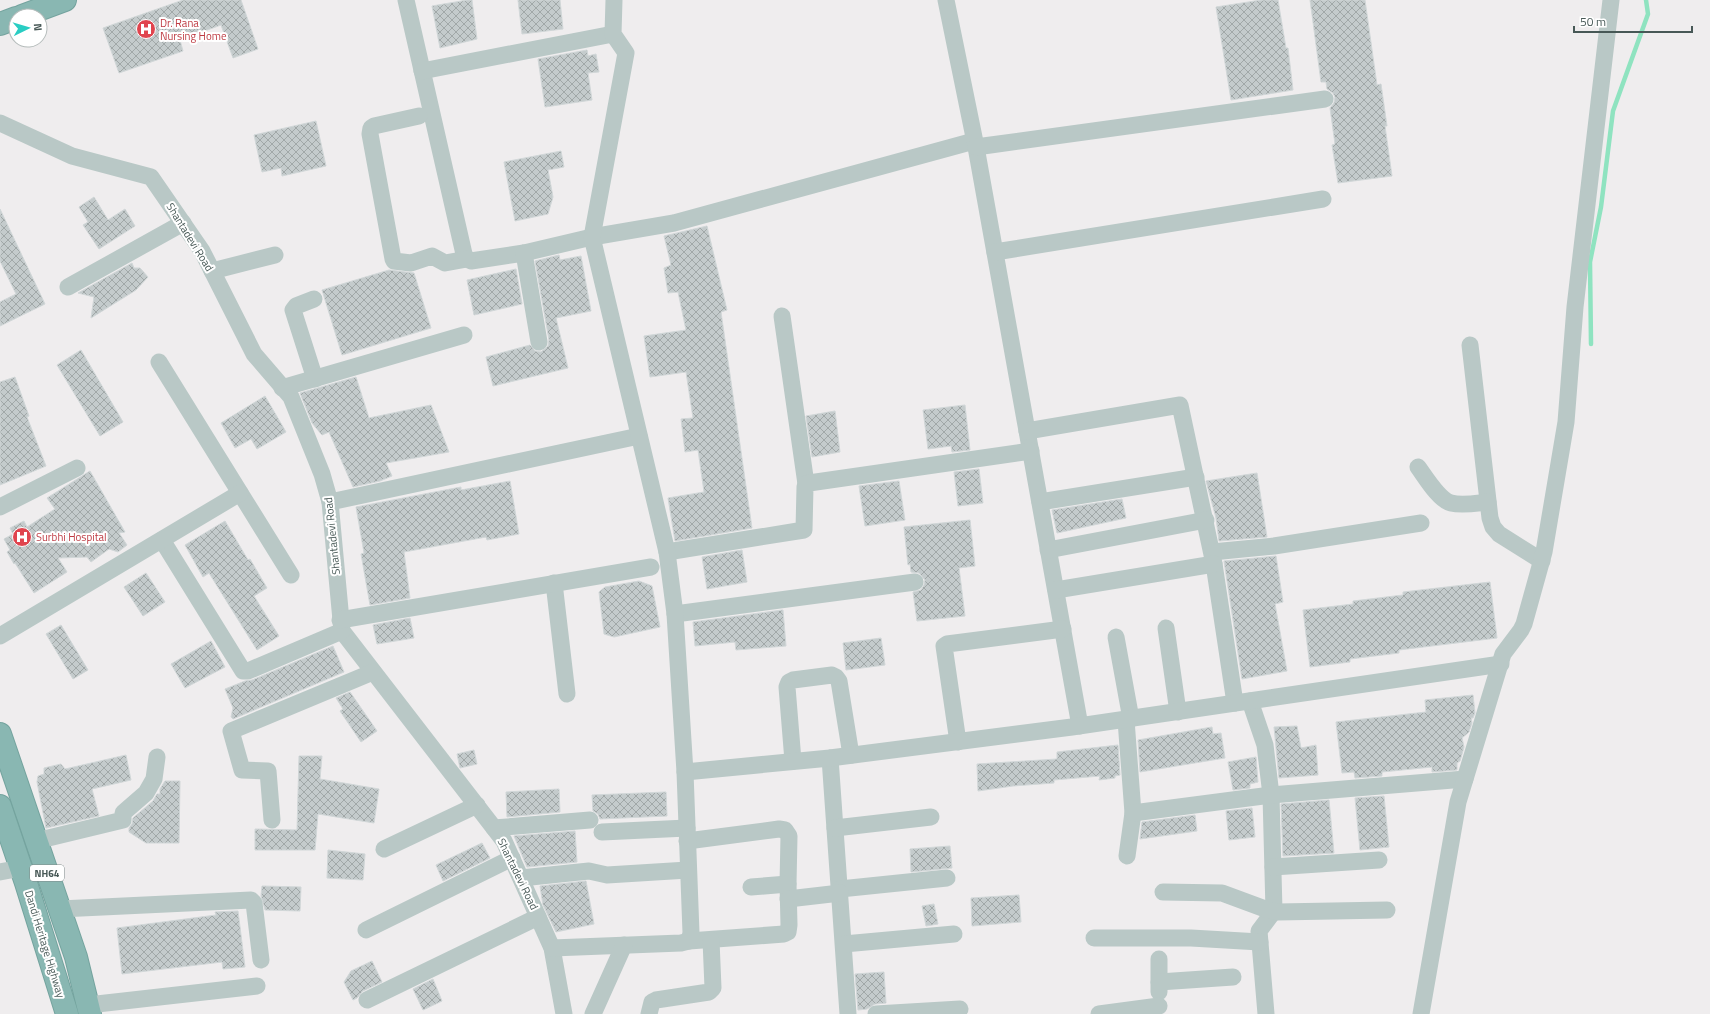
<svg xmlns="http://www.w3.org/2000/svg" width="1710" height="1014" font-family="'Titillium Web',sans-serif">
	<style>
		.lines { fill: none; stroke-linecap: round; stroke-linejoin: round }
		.stream { stroke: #8fe3c0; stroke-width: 4.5 }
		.building { fill: url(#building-cross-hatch); stroke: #d1d7d8 }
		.highway-casing { stroke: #74a39e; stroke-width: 24 }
		.minor { stroke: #b9c8c6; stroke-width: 17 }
		.highway { stroke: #89b7b2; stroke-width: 22 }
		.labels { text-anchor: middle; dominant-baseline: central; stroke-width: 4; stroke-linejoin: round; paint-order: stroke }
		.shield { fill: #fff; stroke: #7e8a89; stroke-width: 1 }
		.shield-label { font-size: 10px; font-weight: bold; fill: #475856 }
		.health-label { font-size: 11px; fill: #be3a42; stroke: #fff; text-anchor: start }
		.street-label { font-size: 11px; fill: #475856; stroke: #fff }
	</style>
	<defs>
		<pattern id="building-cross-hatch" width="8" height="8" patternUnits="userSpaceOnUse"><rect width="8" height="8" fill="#c4cbcc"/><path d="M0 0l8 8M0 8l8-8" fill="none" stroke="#a1a8a8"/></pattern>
	</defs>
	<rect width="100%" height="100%" fill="#efedee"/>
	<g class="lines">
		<polyline class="stream" points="1591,344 1590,262 1601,207 1613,111 1648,14 1646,0"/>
	</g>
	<g class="building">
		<polygon points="183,0 241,0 258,49 233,58 221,25 180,40 183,51 119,73 103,28"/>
		<polygon points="467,0 472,0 477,39 440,48 432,6"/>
		<polygon points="518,0 560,0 563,29 522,34"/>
		<polygon points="1261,0 1278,0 1286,48 1288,48 1293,90 1231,100 1216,7"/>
		<polygon points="1310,0 1365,0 1377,85 1381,84 1387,126 1385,126 1392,176 1338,183 1332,145 1335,144 1330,108 1334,103 1335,97 1333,93 1327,89 1326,82 1321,82"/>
		<polygon points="587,50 588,56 596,54 599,72 588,73 592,100 545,107 538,59"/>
		<polygon points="316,121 326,166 282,176 281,168 262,172 254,135"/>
		<polygon points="561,151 564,167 548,170 553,197 548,214 515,221 504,162"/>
		<polygon points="94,197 108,220 125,209 135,226 99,249 83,225 88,222 79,207"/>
		<polygon points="0,209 45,304 0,326 0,302 16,294 0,261"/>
		<polygon points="707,226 727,310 721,312 752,528 675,541 668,498 704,492 698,450 685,452 681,419 693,418 686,372 650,377 644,336 686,330 678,292 668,293 664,268 671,265 664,236"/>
		<polygon points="559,255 560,260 581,256 591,311 556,318 568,368 493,386 486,357 530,345 535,351 541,352 548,346 549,340 535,261"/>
		<polygon points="132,263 134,268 140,268 148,277 136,290 91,318 94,297 78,293"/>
		<polygon points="516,269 522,304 474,315 467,280"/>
		<polygon points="389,270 414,273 431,328 342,355 322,290"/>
		<polygon points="81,350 123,422 100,436 57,365"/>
		<polygon points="15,377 29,416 27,417 46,466 0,485 0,382"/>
		<polygon points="356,377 369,418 431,405 449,452 386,463 392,476 380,481 353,487 329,432 322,435 312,423 300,393"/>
		<polygon points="265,396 286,432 257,449 251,439 235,448 221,423"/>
		<polygon points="965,405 970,450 952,452 951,446 928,449 923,410"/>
		<polygon points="835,411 840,452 812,457 806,416"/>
		<polygon points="979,469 983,503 958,506 954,472"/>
		<polygon points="90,471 125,532 119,533 127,545 118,552 109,549 91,562 87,557 58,558 67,572 34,593 15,563 14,564 7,552 10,550 4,539 13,534 10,528 24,521 27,527 55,509 47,498"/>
		<polygon points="1257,473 1267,537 1219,541 1216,518 1206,481"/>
		<polygon points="510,481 519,534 487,540 486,537 404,552 410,598 370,605 361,554 364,553 356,507 461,487 461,490"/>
		<polygon points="899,481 905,520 865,526 859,486"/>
		<polygon points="1122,499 1126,518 1057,533 1052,510"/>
		<polygon points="970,520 975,566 959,568 965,616 917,621 913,592 921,590 924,585 925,580 919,573 911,572 910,564 908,565 904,527"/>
		<polygon points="225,521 248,560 250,559 267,588 254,596 279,636 257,650 209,573 203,577 185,545"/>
		<polygon points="742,550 747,582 707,589 702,557"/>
		<polygon points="1276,556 1283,602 1275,604 1287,671 1242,679 1224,561"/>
		<polygon points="146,573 165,602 143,616 124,587"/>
		<polygon points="639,581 652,586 660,627 614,637 604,634 599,592 605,587"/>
		<polygon points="1490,582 1497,638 1399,650 1399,653 1350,659 1350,662 1310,667 1303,610 1353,604 1353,601 1403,595 1403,592"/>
		<polygon points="782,610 783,610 786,646 736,650 735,642 695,646 693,622"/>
		<polygon points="410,618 414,638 377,644 373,625"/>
		<polygon points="61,625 88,670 73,679 46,634"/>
		<polygon points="881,638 885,665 846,670 843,643"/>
		<polygon points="211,641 225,667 185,688 171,664"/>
		<polygon points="333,646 344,672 233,719 231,717 233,708 225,689 245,681 252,680"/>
		<polygon points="350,692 377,731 361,742 340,711 343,709 336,698"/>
		<polygon points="1473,695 1475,713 1473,718 1471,718 1472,723 1469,732 1462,738 1464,747 1460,761 1457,763 1457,770 1432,772 1432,767 1382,772 1382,776 1355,778 1354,772 1342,773 1336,722 1426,712 1425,700"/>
		<polygon points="1297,726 1301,748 1316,745 1318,775 1279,778 1274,727"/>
		<polygon points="1212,727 1213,734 1221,733 1225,758 1140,772 1138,740"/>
		<polygon points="1118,745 1120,775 1115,776 1115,778 1099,780 1100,776 1054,780 1054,783 1013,786 978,791 977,764 1057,759 1057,752"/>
		<polygon points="474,750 477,764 460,768 457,754"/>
		<polygon points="126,755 131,780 92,789 99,816 46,828 37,782 38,776 44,774 44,768 61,764 65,769"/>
		<polygon points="299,756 322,756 320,779 379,789 374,823 318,814 315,850 255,850 255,829 297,830"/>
		<polygon points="1256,757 1258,782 1250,784 1250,788 1233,790 1228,762"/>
		<polygon points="165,781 180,781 179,843 146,843 129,832 129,828 132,824 133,818 153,801 157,794 160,794 160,789"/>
		<polygon points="559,789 560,812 507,817 506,792"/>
		<polygon points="666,792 667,816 600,819 598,814 593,811 592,795"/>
		<polygon points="1384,796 1389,847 1360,850 1355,798"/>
		<polygon points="1329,800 1334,853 1283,856 1281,804"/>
		<polygon points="1252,808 1255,837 1229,840 1226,811"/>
		<polygon points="1195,815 1197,831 1140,839 1142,822"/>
		<polygon points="575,831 577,862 527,867 514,836"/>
		<polygon points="482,843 490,858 443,881 436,865"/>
		<polygon points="950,846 952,868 911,872 910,849"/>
		<polygon points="328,850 365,854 363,880 327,878"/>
		<polygon points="586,881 594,924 556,932 543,905 540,886"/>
		<polygon points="262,886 301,887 300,911 265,910 261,896"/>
		<polygon points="1019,895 1021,922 972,926 971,898"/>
		<polygon points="934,904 938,924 926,926 922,906"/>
		<polygon points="238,911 245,967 223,969 222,962 122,974 117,928 216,915 215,912"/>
		<polygon points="372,961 382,982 363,991 357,998 353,1000 344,982 351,971"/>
		<polygon points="884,972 886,1003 875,1004 867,1009 858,1010 855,974"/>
		<polygon points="433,979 442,1001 423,1010 413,989"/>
	</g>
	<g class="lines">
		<g class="highway-casing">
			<g id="highway">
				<polyline points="22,16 65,0"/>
				<polyline points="0,24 16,18"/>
				<polyline points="0,734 76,957 90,1014"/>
				<polyline points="0,806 26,883 67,1014"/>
			</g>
		</g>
		<g class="minor">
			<polyline points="406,0 464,254 467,259 471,261 524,253 592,237 674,223 974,141"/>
			<polyline points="946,0 976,147 1080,726"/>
			<polyline points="422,71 613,34"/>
			<polyline points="419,116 374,126 371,128 370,134 393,259 394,261 411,263 432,256 445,263 467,259"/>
			<polyline points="0,123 72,156 151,177 202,251 254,354 291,397 322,474 330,502 342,631 504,841 552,948 564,1014"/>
			<polyline points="976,147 1325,99"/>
			<polyline points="995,252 1323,199"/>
			<polyline points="524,253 539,342"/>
			<polyline points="212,271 275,255"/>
			<polyline points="68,287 183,223"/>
			<polyline points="314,299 296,306 293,310 315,379"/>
			<polyline points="782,316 806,484"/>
			<polyline points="1470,345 1490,518 1493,527 1499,534 1542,561"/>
			<polyline points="159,362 291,575"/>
			<polyline points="282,388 464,335"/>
			<polyline points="1027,431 1180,405 1214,564 1235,703"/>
			<path d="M 1418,467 C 1426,478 1439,500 1451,503 C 1463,506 1477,503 1488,502"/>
			<polyline points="330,502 639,436"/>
			<polyline points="1040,502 1196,477"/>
			<polyline points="0,507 77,468"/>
			<polyline points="162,540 243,671 248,671 342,631"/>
			<polyline points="1048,550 1206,520"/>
			<polyline points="667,552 804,530 805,487 806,484 809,483 1031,451"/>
			<polyline points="1212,552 1274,546 1421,523"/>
			<polyline points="554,583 567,694"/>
			<polyline points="1056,590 1214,564"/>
			<polyline points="675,614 915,582"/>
			<polyline points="340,620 651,567"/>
			<polyline points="1166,628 1178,712"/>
			<polyline points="0,636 240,493"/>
			<polyline points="1116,637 1131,719"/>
			<polyline points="1250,701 1265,745 1271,795 1274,911 1259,931 1266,1014"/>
			<polyline points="1126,720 1133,813 1127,856"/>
			<polyline points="958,742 944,646 947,644 1063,629"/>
			<polyline points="830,758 848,1014"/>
			<polyline points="793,761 787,687 789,682 793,680 832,675 836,677 839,681 851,755"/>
			<polyline points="685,772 830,758 1072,727 1501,664"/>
			<polyline points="1133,813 1271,795 1465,779"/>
			<polyline points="272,820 268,771 242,770 231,731 373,672"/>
			<polyline points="494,828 590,820"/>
			<polyline points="835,828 931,817"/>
			<polyline points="602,832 687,828"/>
			<polyline points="36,841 123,820 123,813 146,793 154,779 157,757"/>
			<polyline points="687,841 779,829 785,830 789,836 788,884 789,925 788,932 784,934 689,941"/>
			<polyline points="384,849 477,805"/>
			<polyline points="1273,867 1379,860"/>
			<polyline points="0,872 21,868"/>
			<polyline points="521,878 589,871 607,875 688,870"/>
			<polyline points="751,887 788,884"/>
			<polyline points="840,889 947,878"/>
			<polyline points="1163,892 1222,893 1268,910 1278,912 1387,910"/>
			<polyline points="788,899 840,893"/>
			<polyline points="60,909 251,900 254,903 261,960"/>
			<polyline points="366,930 512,858"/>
			<polyline points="1094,938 1191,938 1260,942"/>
			<polyline points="844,944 954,934"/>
			<polyline points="552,948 681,943 689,941 691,933 685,772 675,614 667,552 592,237 626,53 613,34 614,0"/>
			<polyline points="1159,959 1159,992"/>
			<polyline points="1159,982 1233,977"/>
			<polyline points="367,1000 538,917"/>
			<polyline points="88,1005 257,986"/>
			<polyline points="593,1014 624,945"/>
			<polyline points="649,1014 652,1002 656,1000 709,992 713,988 711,940"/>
			<polyline points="876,1014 960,1009"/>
			<polyline points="1099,1014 1159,1006"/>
			<polyline points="1421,1014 1458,802 1503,654 1521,630 1524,624 1544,552 1566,422 1575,307 1611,0"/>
		</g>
		<use href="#highway" class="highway"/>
	</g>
	<defs>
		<g id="hospital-disc" transform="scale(1)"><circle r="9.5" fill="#e0444e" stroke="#fff"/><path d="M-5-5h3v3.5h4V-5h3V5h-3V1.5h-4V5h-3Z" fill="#fff"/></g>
	</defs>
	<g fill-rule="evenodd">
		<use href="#hospital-disc" x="146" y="29"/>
		<use href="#hospital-disc" x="22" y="537"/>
	</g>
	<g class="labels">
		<rect class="shield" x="30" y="865" width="34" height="16" rx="3"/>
		<g class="shield-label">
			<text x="47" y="873">NH64</text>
		</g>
		<g class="health-label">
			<text x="160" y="23">Dr. Rana<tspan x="160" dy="13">Nursing Home</tspan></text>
			<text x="36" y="537">Surbhi Hospital</text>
		</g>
		<g class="street-label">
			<text transform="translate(190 237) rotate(58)">Shantadevi Road</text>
			<text transform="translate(332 536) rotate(-96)">Shantadevi Road</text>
			<text transform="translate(518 874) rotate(64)">Shantadevi Road</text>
			<text transform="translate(45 944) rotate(73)">Dandi Heritage Highway</text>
		</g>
	</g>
	<g transform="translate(28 28) rotate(85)"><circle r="19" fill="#ffffff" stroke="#b5bcbb"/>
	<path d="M0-3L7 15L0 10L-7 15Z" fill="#29cdc3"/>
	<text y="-6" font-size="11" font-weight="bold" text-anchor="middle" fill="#475856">N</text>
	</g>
	<path d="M1574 26v6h118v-6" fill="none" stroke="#475856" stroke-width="2"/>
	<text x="1580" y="26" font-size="12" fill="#475856" stroke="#ffffff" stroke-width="3" paint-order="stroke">50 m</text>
</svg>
